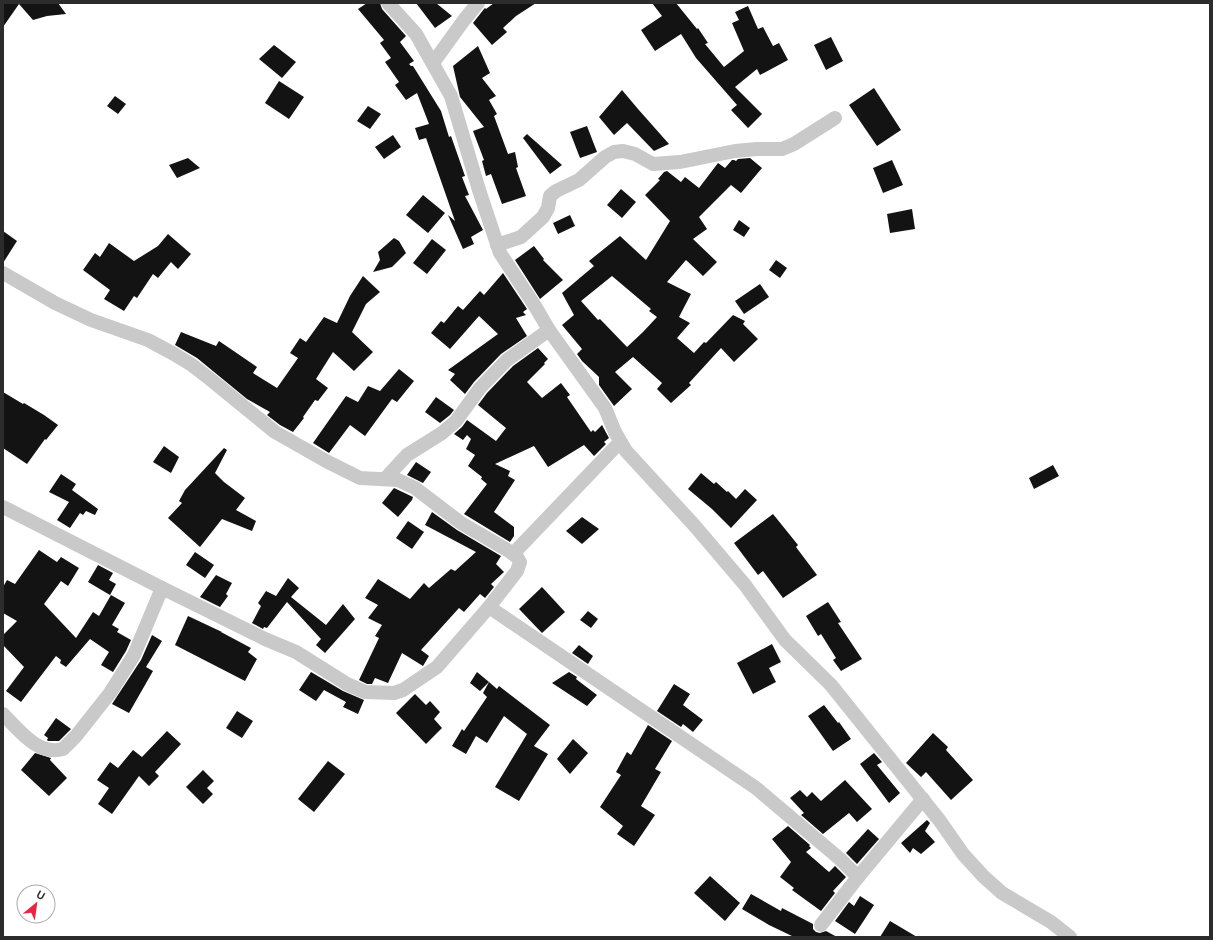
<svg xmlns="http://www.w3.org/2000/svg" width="1213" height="940" font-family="Figtree,sans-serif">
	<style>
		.building { fill: #131313; fill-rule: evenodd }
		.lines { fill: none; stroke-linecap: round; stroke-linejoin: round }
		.minor { stroke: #c9c9c9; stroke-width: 14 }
	</style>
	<rect width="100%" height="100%" fill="#fff"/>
	<g class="building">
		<polygon points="3,3 58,3 66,14 47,16 33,20 19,4 3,27"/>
		<polygon points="367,3 380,3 382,9 406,36 400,42 414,61 409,64 411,66 413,66 441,111 449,137 451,136 465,176 462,177 469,195 465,196 483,230 471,237 474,244 463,249 448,215 455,221 426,138 419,140 415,128 429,124 417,93 406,100 395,85 399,82 385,62 391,58 380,43 384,40 358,9"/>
		<polygon points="416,3 436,3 452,16 435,28"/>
		<polygon points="494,3 536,3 516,16 503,28 507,32 492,45 473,23 484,9 485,8 486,9"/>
		<polygon points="652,3 676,3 697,29 698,28 708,43 705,44 724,67 744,51 732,23 739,20 735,12 748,6 758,29 763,27 773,46 779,43 788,60 760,75 757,69 735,87 762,114 748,128 731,110 737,105 696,58 681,34 655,51 641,30 662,16"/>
		<polygon points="831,37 843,61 826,70 814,45"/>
		<polygon points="274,45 296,62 282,78 259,59"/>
		<polygon points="478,46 490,73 482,78 496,96 489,100 497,114 494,116 508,154 515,152 518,167 516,168 526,196 502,204 491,174 486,176 482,161 484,160 473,131 484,127 460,97 453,66"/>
		<polygon points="279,81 304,97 289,119 265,103"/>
		<polygon points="874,88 901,130 877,146 849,105"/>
		<polygon points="622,90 638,109 669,144 654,151 627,123 614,135 599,117"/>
		<polygon points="115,96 126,104 118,114 107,106"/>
		<polygon points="368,106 381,114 370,129 357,121"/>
		<polygon points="587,126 597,152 580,158 570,132"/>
		<polygon points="527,134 562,165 550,174 523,138"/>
		<polygon points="393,135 401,147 384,159 375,147"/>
		<polygon points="188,158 200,168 177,178 169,165"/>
		<path d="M 750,158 L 762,168 L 741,193 L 731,185 L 699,217 L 707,229 L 693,239 L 717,262 L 703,276 L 686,260 L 667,282 L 691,294 L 679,317 L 690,323 L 677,338 L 694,353 L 704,342 L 706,343 L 733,315 L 745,321 L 743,324 L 758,339 L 734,362 L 721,348 L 689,383 L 691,385 L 671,403 L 657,389 L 662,383 L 633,357 L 615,372 L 632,389 L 614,406 L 599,385 L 599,377 L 582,361 L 577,354 L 582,349 L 562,325 L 574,315 L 562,293 L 594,266 L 589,261 L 620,236 L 646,260 L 670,221 L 645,195 L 660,180 L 658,179 L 664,172 L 667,171 L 681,182 L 685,177 L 699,188 L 718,163 L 725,168 L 732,160 L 734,160 L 736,161 L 738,159 ZM 612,276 L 651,309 L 649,311 L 657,317 L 643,332 L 627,347 L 600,319 L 598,320 L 581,301 Z"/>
		<polygon points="892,160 903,185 883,193 873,168"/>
		<polygon points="621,189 636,202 622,218 607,205"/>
		<polygon points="423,195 445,213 428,233 406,215"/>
		<polygon points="912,209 915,229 890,233 887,214"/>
		<polygon points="570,215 575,226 558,234 553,223"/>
		<polygon points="739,220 750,228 744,237 733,230"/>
		<polygon points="3,231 17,241 3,263"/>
		<polygon points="168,234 191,254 178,269 171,262 158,278 153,274 137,298 134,296 124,311 104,299 110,290 83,270 95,253 100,257 109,243 134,261 158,246"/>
		<polygon points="394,238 399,241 406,253 392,267 373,272 380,260 378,252"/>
		<polygon points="432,239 446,250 427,274 413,263"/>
		<polygon points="534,246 544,259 543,260 563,280 540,299 515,260"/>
		<polygon points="776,260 787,268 780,278 769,270"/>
		<polygon points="503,273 527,309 523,312 526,315 516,318 527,336 501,354 474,382 465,394 450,380 455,374 448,370 498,334 479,316 450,349 431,333 441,321 444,323 458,306 463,310 480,291 484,295"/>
		<polygon points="363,276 380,292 366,304 352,332 373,352 354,371 333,352 316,379 328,388 318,401 315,400 303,417 304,418 293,432 280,425 267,415 270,412 247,399 197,358 175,345 181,332 216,346 219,341 257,367 253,373 277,388 298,358 290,353 300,338 306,342 324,317 337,323 350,296"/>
		<polygon points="760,284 769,297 744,314 735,301"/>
		<polygon points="538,348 548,359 544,363 545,364 527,382 542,398 561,383 570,395 567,397 591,432 593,430 595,432 602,425 609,438 604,442 606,444 594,456 584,445 548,467 534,446 495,464 510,471 508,476 515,480 494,512 514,527 514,536 510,542 464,514 487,484 481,479 482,477 468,466 475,455 466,449 471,439 467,435 463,440 454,434 462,427 467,420 496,441 506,428 478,405 487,393 513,366"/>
		<polygon points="399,369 414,381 397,402 392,399 365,436 350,425 329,453 313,443 346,396 358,402 368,386 380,391"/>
		<polygon points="3,392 23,404 24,403 44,415 58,425 46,440 45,439 27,464 3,448"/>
		<polygon points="436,397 454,410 450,415 440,423 425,412"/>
		<polygon points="164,446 179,457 171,473 153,462"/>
		<polygon points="224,448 227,450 215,473 224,482 245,498 236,510 256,521 252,531 222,519 200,547 168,518 182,503 179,501 185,490"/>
		<polygon points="416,462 431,472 423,483 407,475"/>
		<polygon points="1053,465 1059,476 1034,489 1029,478"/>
		<polygon points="701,473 714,484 716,482 727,492 728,491 736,499 745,489 757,500 731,528 712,509 688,489"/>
		<polygon points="61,474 76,484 72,490 98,509 95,515 86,511 83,515 80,513 70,528 57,520 69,502 49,492"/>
		<polygon points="394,488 413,497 412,500 398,517 382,503"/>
		<polygon points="432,512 457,530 501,556 496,564 504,572 491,584 494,587 485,598 480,594 464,612 459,608 421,650 429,656 423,666 402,653 388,683 375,678 372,684 367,684 359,680 379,638 375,636 382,625 368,618 378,605 365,598 378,579 410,599 424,583 429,588 451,569 455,571 476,552 425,525"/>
		<polygon points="773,514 798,545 796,547 817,575 783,598 763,571 758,575 734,543"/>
		<polygon points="582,517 599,529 582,544 566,531"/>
		<polygon points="408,521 424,532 412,549 396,538"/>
		<polygon points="39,550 57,562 61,557 79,568 68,586 61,581 44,604 76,638 93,612 99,616 111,595 125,603 112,625 119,629 117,632 131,640 126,651 113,672 101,665 109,652 90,639 66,667 60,663 61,660 56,656 21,702 6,691 24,667 3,645 3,635 17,621 3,613 3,587 7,580 15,584"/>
		<polygon points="195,552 214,565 205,578 186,565"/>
		<polygon points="98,565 113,573 109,580 116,584 110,595 88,582"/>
		<polygon points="216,575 232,583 226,594 228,596 220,607 200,597"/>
		<polygon points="288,578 299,588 291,597 326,625 343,604 355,619 325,653 316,645 321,639 287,602 267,628 264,627 263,629 252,623 261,606 258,603 266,591 276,596"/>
		<polygon points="542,587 565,612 542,633 519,609"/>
		<polygon points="828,602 841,622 838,623 862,659 841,671 833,660 836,658 821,634 818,636 806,616"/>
		<polygon points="588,611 598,619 591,628 580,620"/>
		<polygon points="188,616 222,632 221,632 251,648 248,652 257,659 245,681 175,645"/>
		<polygon points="152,635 162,641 146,667 153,671 129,713 112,704 141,660"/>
		<polygon points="772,644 781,662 769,668 776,682 753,694 737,663"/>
		<polygon points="579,645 593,656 588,664 572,653"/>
		<polygon points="311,672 343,691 364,700 358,714 343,707 346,702 324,690 316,701 299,690"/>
		<polygon points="477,672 489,682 480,691 470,683"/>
		<polygon points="569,672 577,677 576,679 597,695 587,706 552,683"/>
		<polygon points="489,682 497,689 499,686 550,725 534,746 548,754 519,801 495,787 527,734 504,716 487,743 476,736 466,754 452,746 462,729 464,731 487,697 483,693"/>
		<polygon points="674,684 690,694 683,705 703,720 693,732 683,724 681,727 657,711"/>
		<polygon points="415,694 426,705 430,701 440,712 434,719 442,728 426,744 396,713"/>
		<polygon points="824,705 838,723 839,722 851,739 833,751 808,716"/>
		<polygon points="237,711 253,721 242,738 226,728"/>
		<polygon points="56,718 71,729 59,741 48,741 47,740 48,738 44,735"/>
		<polygon points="648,725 672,741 655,769 661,772 641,806 655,815 634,846 617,834 623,826 600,807 621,775 616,772 627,752 631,755"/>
		<polygon points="167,731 181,744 155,772 159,776 149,786 139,776 112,814 98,804 109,788 97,780 110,762 118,768 133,750 142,757"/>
		<polygon points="933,733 948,747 946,750 973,780 951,800 926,772 921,777 906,763"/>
		<polygon points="573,739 588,753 570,774 557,759"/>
		<polygon points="35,753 51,758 50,760 67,778 49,796 21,770"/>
		<polygon points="874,753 882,762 877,765 900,793 889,803 860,764"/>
		<polygon points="328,761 345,774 314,812 298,799"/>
		<polygon points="203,770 214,781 207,788 213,794 203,804 186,787"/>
		<polygon points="845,780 872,809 857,822 849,813 823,834 801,815 804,813 790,798 800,790 807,797 812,792 821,801"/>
		<polygon points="927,820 930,823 925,831 935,842 921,854 913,848 910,853 901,843"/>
		<polygon points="788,826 810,845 809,846 811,848 806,852 829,872 835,866 846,877 833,891 835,893 821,911 792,890 794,888 780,877 791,862 772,839"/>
		<polygon points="868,829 879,839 857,864 846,853"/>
		<polygon points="710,876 740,903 725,921 694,893"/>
		<polygon points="751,894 781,911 782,908 813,924 813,929 816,932 820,933 826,931 837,937 794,937 769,925 742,909"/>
		<polygon points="860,896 874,905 855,934 835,921 849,902 854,906"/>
		<polygon points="890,921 917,937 880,937"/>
	</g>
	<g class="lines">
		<g class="minor">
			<polyline points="388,3 416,34 451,96 479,190 500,253 535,306 549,330 605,408 615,432 626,451 694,525 745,585 785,640 831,685 940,821 963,854 983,876 1002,893 1051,922 1070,937"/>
			<polyline points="433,63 464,20 478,3"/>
			<polyline points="497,245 521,237 543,217 548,208 550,196 556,191 579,180 605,157 614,152 623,151 635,154 653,164 680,162 735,151 757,149 782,149 794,144 835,118"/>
			<polyline points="3,273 55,303 91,320 148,340 174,354 192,365 210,379 275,432 326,461 360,478 398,480 415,488 461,523 509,551 517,557 520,562 517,571 489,607 437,667 403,690 394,693 365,692 347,684 296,652 265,639 162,588 3,507"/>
			<polyline points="385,479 407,455 442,433 456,421 480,388 507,360 549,330"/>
			<polyline points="513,554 620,442"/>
			<polyline points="489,607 756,788 840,859 858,877"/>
			<path d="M 3,714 C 19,730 38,756 63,749 L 76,736 L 110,693 L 134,655 L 162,588"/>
			<polyline points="821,925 858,877 923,799"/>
		</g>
	</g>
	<rect width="1213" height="940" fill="none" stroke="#2c2c2c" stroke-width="8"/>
	<g transform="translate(36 904) rotate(29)"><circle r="19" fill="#ffffff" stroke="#ababab"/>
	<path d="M0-3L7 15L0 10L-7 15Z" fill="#eb2541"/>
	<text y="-6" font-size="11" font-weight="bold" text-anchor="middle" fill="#2c2c2c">U</text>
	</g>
</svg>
